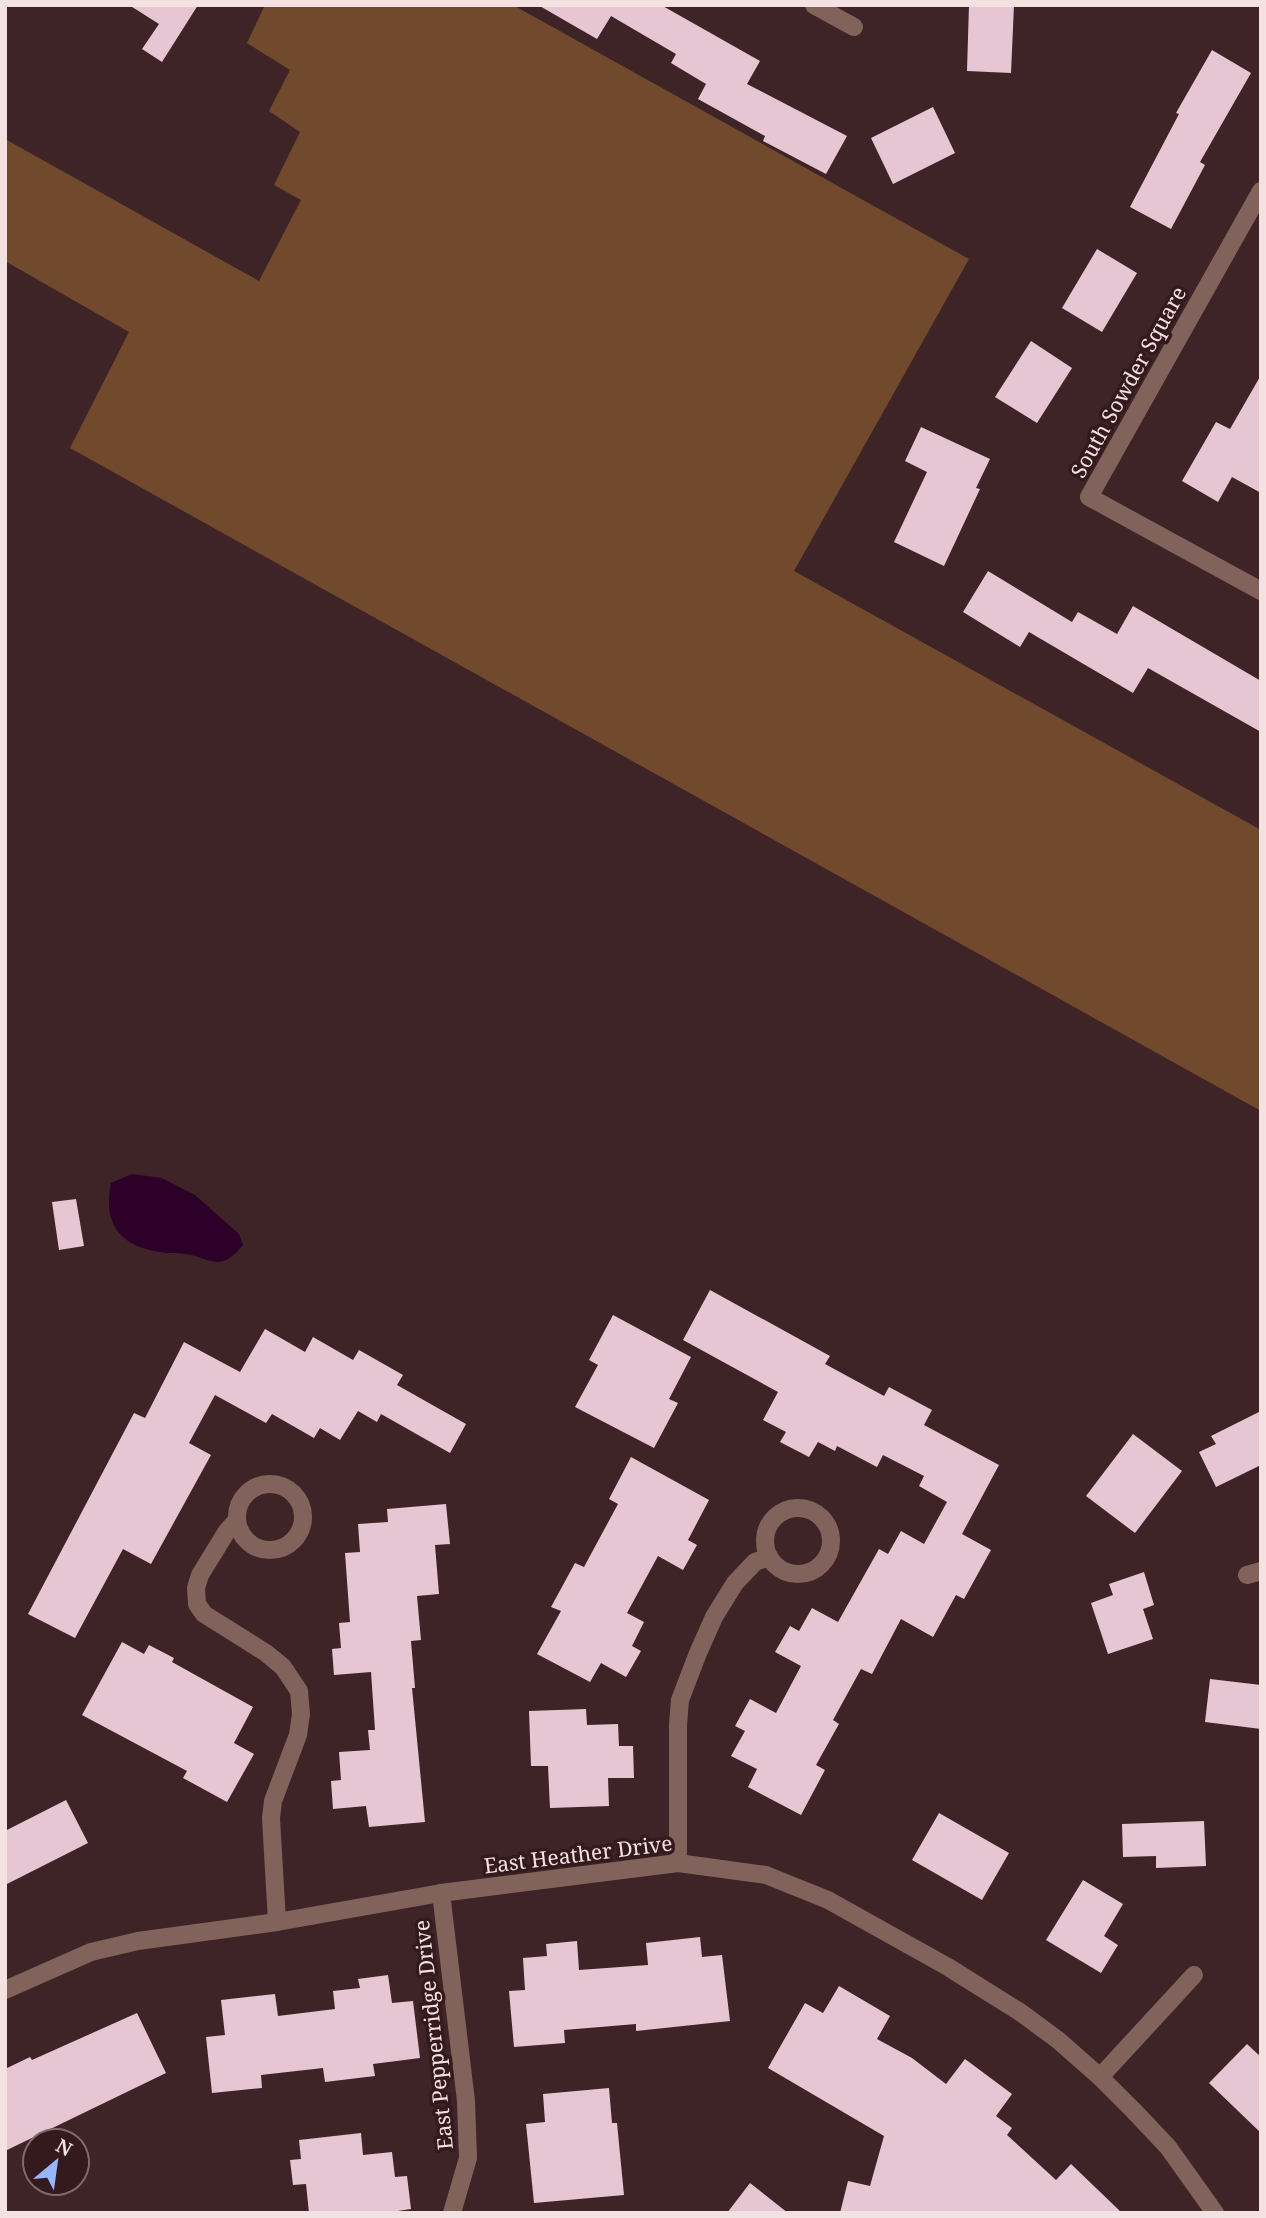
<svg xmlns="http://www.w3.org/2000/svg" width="1266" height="2218" font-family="'Noto Serif',serif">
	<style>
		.green { fill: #714a2e }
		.water { fill: #2c0029 }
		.building { fill: #e7c6d3 }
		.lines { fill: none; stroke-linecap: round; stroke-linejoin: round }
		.minor { stroke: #81635b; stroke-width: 18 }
		.labels { text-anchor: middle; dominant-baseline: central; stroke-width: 7; stroke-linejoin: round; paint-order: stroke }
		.street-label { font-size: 21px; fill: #f4e1e2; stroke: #341a1d }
	</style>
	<rect width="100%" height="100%" fill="#3f2427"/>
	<polygon class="green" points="265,5 513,5 969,259 794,571 1261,830 1261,1111 70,448 129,332 5,261 5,139 259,281 301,200 274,185 300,132 269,111 290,70 247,43"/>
	<path class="water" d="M 132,1174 L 162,1178 L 195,1195 L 239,1234 L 243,1245 C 220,1273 213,1259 186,1254 C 177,1252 167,1254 159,1252 C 118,1245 103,1222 111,1183 Z"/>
	<g class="building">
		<polygon points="129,5 198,5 162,62 142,49 159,24"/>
		<polygon points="538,5 661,5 760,61 747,84 847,136 826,174 763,141 765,136 698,99 706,84 671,63 676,54 611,16 597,39"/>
		<polygon points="969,5 1014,5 1011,73 967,71"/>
		<polygon points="1212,50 1251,73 1200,162 1205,165 1171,229 1130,207 1179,114 1176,113"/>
		<polygon points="933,107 955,153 893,184 871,138"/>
		<polygon points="1097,249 1137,273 1102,332 1062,308"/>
		<polygon points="1031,341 1072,368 1037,423 995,397"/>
		<polygon points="1261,375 1261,493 1232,477 1218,502 1182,481 1216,422 1230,429"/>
		<polygon points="921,427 990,459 976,488 980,489 944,566 894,542 927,472 905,461"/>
		<polygon points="988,571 1072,622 1078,612 1117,634 1133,606 1261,681 1261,732 1148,668 1133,693 1029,632 1020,647 963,612"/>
		<polygon points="76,1199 84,1246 59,1250 52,1202"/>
		<polygon points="710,1290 830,1356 825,1364 884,1396 889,1387 932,1410 924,1425 999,1465 962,1534 991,1550 964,1599 956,1595 933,1637 901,1619 872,1674 861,1669 833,1720 839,1724 816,1765 825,1770 801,1815 748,1787 757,1769 731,1756 745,1731 735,1726 750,1699 776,1713 801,1666 775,1652 790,1626 799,1631 812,1608 838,1622 879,1549 888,1554 901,1531 924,1544 947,1502 919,1486 924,1476 883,1455 877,1467 837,1446 835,1451 818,1442 809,1457 780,1442 786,1432 763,1420 778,1392 683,1340"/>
		<polygon points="613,1315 691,1357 669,1399 678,1403 654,1448 575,1407 598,1365 589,1360"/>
		<polygon points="265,1329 305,1352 313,1337 353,1360 359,1350 403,1375 397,1385 466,1424 450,1453 381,1414 377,1422 358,1411 340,1440 320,1428 314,1438 272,1414 266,1423 215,1395 189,1443 211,1455 151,1564 123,1549 75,1638 28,1614 134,1413 145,1418 184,1342 240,1372"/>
		<polygon points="1261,1411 1261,1465 1216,1487 1199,1452 1216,1444 1211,1436"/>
		<polygon points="1133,1434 1182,1471 1135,1533 1086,1496"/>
		<polygon points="631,1457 709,1500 688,1540 697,1545 683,1570 658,1556 627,1613 644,1622 632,1646 641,1651 626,1677 601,1663 590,1682 537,1654 561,1611 551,1607 575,1563 584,1567 618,1504 609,1499"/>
		<polygon points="446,1504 450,1544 435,1545 439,1594 417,1596 421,1640 411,1641 415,1688 412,1688 425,1822 369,1827 366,1806 333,1809 331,1781 341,1780 339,1752 370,1750 368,1730 375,1730 371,1672 334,1675 332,1649 341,1648 339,1623 350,1622 345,1553 360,1552 358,1524 388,1522 387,1509"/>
		<polygon points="1144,1572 1154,1605 1143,1609 1153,1639 1108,1654 1091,1603 1113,1595 1109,1584"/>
		<polygon points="122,1642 144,1654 149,1645 174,1658 172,1662 253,1707 234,1743 254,1754 227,1802 183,1778 187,1771 82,1715"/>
		<polygon points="1210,1679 1261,1685 1261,1729 1205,1722"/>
		<polygon points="586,1709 587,1725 618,1724 619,1746 633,1746 634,1778 608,1778 609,1806 550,1808 548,1766 531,1766 529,1711"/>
		<polygon points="66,1800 88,1843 5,1885 5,1831"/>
		<polygon points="939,1813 1009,1853 982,1900 912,1860"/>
		<polygon points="1204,1821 1206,1866 1156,1868 1156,1856 1123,1857 1122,1824"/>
		<polygon points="1083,1880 1123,1904 1104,1936 1118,1945 1101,1973 1046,1940"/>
		<polygon points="700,1937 702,1957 722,1955 730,2021 636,2031 636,2024 564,2030 565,2043 514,2047 509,1991 525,1990 523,1958 547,1956 546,1944 577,1941 579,1970 648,1965 646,1943"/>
		<polygon points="388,1975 392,2003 413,2001 420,2058 373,2064 375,2076 325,2082 323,2068 261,2075 262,2088 212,2093 206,2037 225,2035 221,2000 275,1994 278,2016 335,2009 333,1991 360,1988 358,1979"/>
		<polygon points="839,1986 890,2016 877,2039 912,2058 946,2084 965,2059 1012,2094 996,2116 1012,2128 1007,2135 1056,2180 1071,2164 1122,2213 840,2213 848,2181 870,2186 884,2136 768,2068 805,2003 823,2013"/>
		<polygon points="137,2013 166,2073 5,2151 5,2069 30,2057 32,2060"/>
		<polygon points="1247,2044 1261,2057 1261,2133 1209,2083"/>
		<polygon points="609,2088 612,2123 617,2123 624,2195 534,2203 526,2124 545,2122 543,2094"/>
		<polygon points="361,2133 363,2155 392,2152 395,2177 407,2176 411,2209 384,2213 309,2213 306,2184 293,2185 290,2160 301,2159 299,2140"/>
		<polygon points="750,2183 788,2213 727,2213"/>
	</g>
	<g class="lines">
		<g class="minor">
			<polyline points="814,5 854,27"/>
			<polyline points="1261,191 1089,497 1261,591"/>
			<circle cx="270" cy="1517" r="33"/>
			<circle cx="798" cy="1541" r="33"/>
			<polyline points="237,1520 227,1531 200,1575 196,1588 197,1604 204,1614 266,1653 283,1667 299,1691 301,1714 298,1735 273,1801 271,1818 277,1922"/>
			<polyline points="1247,1575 1261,1571"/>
			<polyline points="678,1863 678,1725 680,1700 698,1653 714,1617 735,1583 755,1562 769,1557"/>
			<polyline points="441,1893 466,2101 468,2158 452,2213"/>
			<polyline points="5,1990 91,1952 138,1941 277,1922 441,1893 678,1863 766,1875 828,1900 948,1967 1020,2012 1058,2040 1100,2077 1133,2110 1168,2147 1215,2213"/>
			<polyline points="1100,2077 1194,1975"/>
		</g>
	</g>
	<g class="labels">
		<g class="street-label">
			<text transform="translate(1128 382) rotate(-61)">South Sowder Square</text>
			<text transform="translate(578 1854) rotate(-7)">East Heather Drive</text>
			<text transform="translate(433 2035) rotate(-96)">East Pepperridge Drive</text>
		</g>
	</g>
	<rect width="1266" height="2218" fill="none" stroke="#f4e1e2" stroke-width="14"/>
	<g transform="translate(56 2162) rotate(29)"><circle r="33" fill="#341a1d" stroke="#816a6c" stroke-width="2"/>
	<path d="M0-5L12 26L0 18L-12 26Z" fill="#98b6fd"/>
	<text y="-10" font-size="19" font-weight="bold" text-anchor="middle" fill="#f4e1e2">N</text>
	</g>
</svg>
